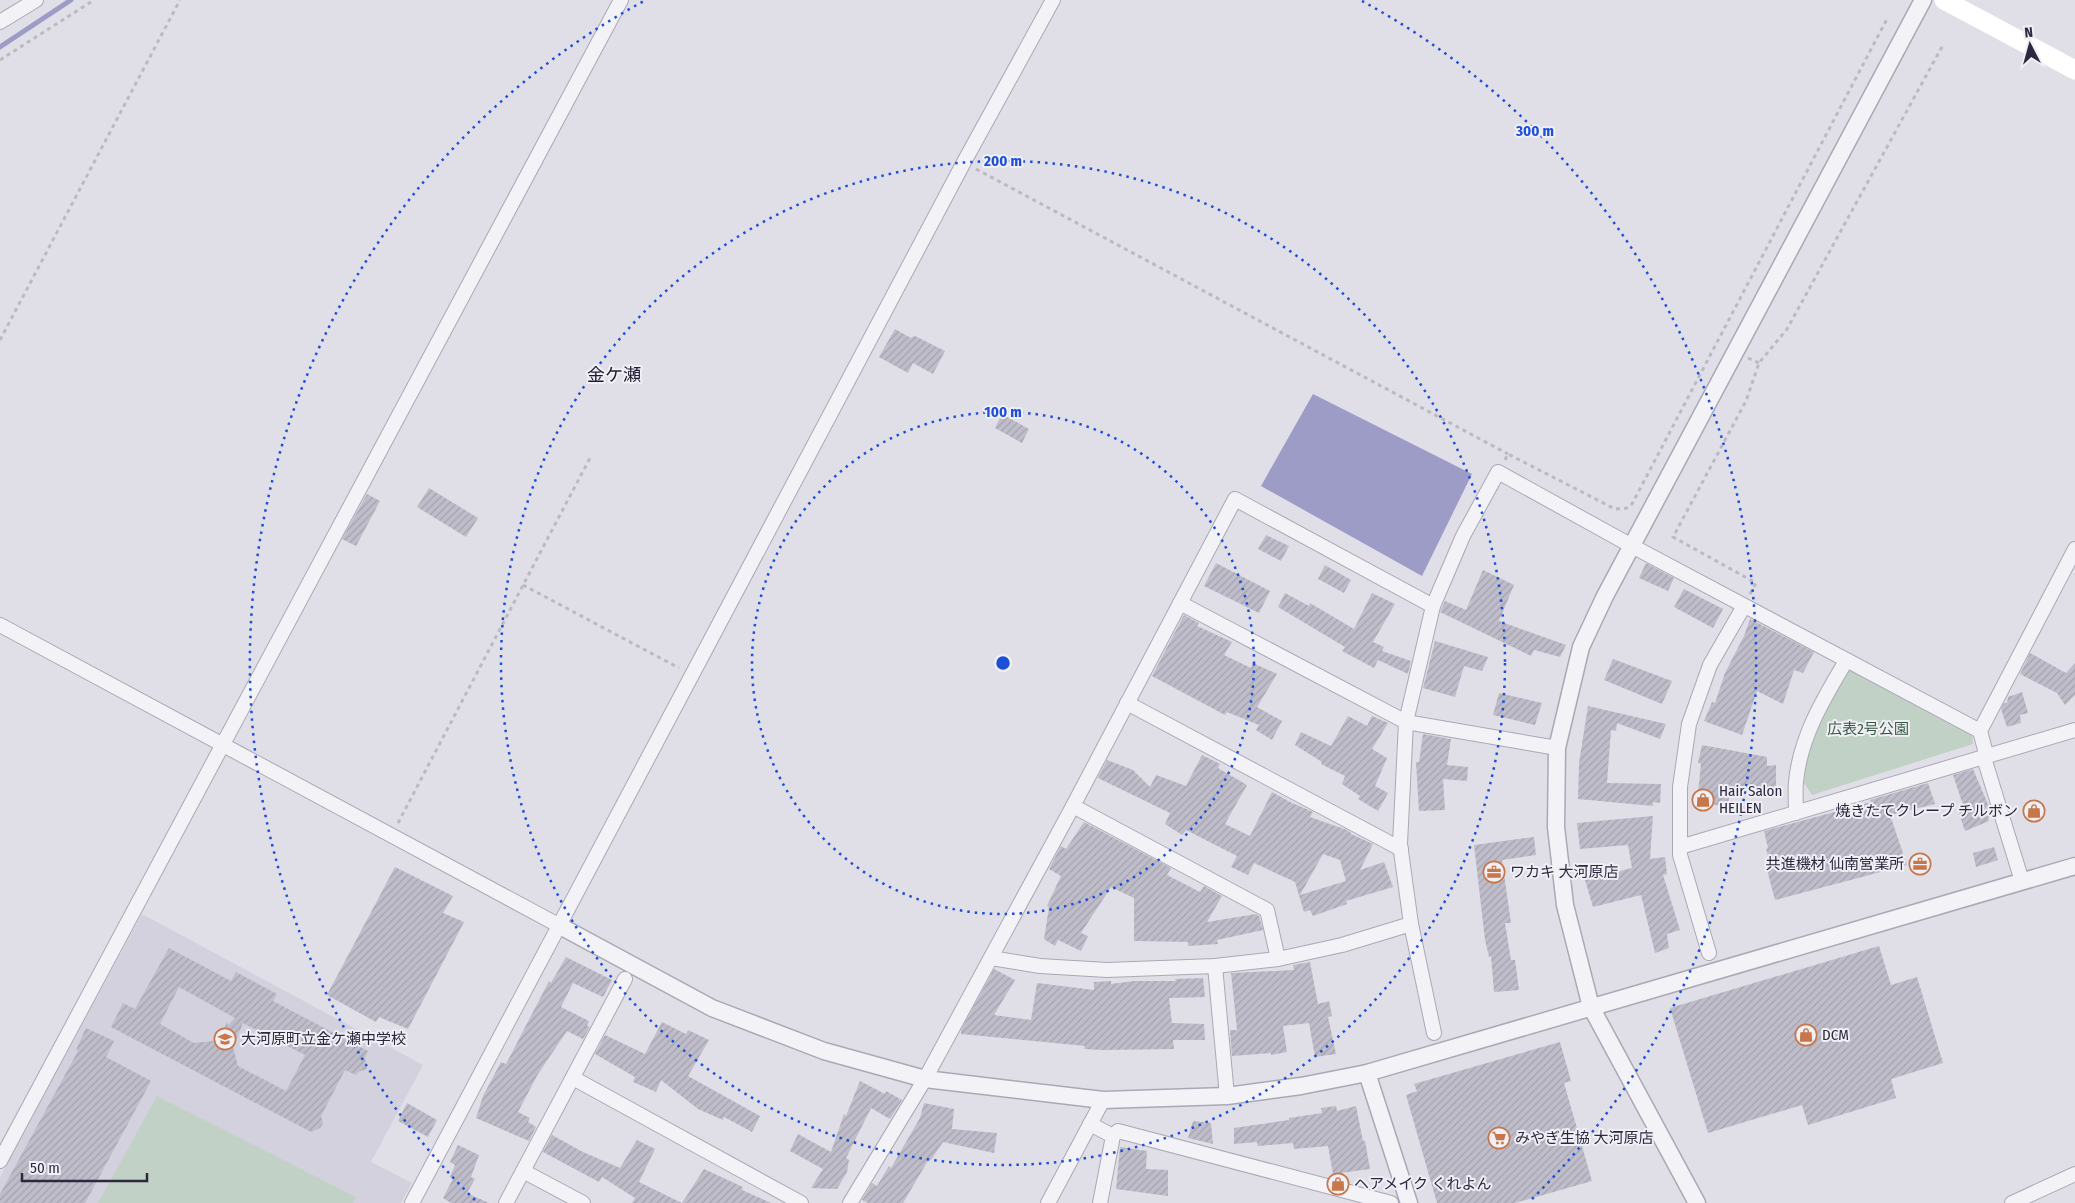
<svg xmlns="http://www.w3.org/2000/svg" width="2075" height="1203" font-family="'Fira Sans Condensed','Noto Sans JP',sans-serif">
	<style>
		.built { fill: #d3d1dd }
		.green { fill: #c1d1c5 }
		.water { fill: #9d9cc6 }
		.lines { fill: none; stroke-linecap: round; stroke-linejoin: round }
		.stream { stroke: #9d9cc6; stroke-width: 5 }
		.building { fill: url(#building-hatch); fill-rule: evenodd }
		.minor-casing { stroke: #aaa8b5; stroke-width: 16 }
		.tertiary-casing { stroke: #aaa8b5; stroke-width: 19 }
		.path { stroke: #bbbac2; stroke-width: 3; stroke-dasharray: 4 4; stroke-linecap: butt }
		.minor { stroke: #f3f2f6; stroke-width: 14 }
		.tertiary { stroke: #f3f2f6; stroke-width: 16 }
		.secondary { stroke: #fff; stroke-width: 19 }
		.ring { fill: none; stroke: #1d4ed8; stroke-width: 2.5; stroke-dasharray: 2.5 5 }
		.labels { text-anchor: middle; dominant-baseline: central; stroke-width: 4; stroke-linejoin: round; paint-order: stroke }
		.park-label { font-size: 15px; fill: #375942; stroke: #efeff5 }
		.poi-label { font-size: 15px; fill: #2c293e; stroke: #efeff5; text-anchor: start }
		.quarter-label { font-size: 18px; fill: #1f1b2f; stroke: #efeff5 }
		.centre { fill: #1d4ed8; stroke: #efeff5; stroke-width: 2.5 }
		.ring-label { font-size: 15px; text-anchor: middle; font-weight: bold; fill: #1d4ed8; stroke: #efeff5; stroke-width: 4; stroke-linejoin: round; paint-order: stroke }
	</style>
	<defs>
		<pattern id="building-hatch" width="6" height="6" patternUnits="userSpaceOnUse" patternTransform="scale(1.25)"><rect width="6" height="6" fill="#bfbdca"/><path d="M-1 1l2-2M0 6l6-6M5 7l2-2" fill="none" stroke="#a4a2af"/></pattern>
	</defs>
	<rect width="100%" height="100%" fill="#e0dfe8"/>
	<polygon class="built" points="142,914 423,1065 371,1162 412,1183 401,1203 0,1203 0,1177"/>
	<g class="green">
		<polygon points="1851,667 1972,732 1973,744 1812,795 1802,780 1814,736 1830,702"/>
		<polygon points="157,1096 356,1197 353,1203 98,1203"/>
	</g>
	<polygon class="water" points="1313,394 1472,474 1422,576 1261,486"/>
	<g class="lines">
		<polyline class="stream" points="0,47 71,0"/>
	</g>
	<g class="building">
		<polygon points="895,329 911,338 915,336 945,351 933,374 913,363 908,373 879,357"/>
		<polygon points="1002,414 1029,429 1022,443 995,428"/>
		<polygon points="429,488 478,518 466,537 417,507"/>
		<polygon points="367,494 380,501 356,546 342,539"/>
		<polygon points="1266,535 1289,546 1281,561 1258,549"/>
		<polygon points="1216,563 1270,591 1259,613 1204,586"/>
		<polygon points="1646,563 1674,578 1668,591 1639,578"/>
		<polygon points="1325,565 1351,580 1344,593 1318,579"/>
		<polygon points="1483,570 1514,585 1499,621 1566,645 1560,657 1534,650 1531,656 1440,612 1445,601 1466,610"/>
		<polygon points="1684,589 1723,609 1713,628 1674,607"/>
		<polygon points="1285,593 1309,606 1310,603 1354,629 1372,593 1395,604 1373,642 1384,647 1382,651 1411,661 1408,674 1378,660 1374,668 1342,651 1345,647 1278,607"/>
		<polygon points="1184,615 1199,623 1197,626 1232,642 1224,655 1251,668 1253,663 1277,674 1257,707 1282,721 1272,740 1256,730 1259,725 1227,712 1225,715 1152,676"/>
		<polygon points="1750,619 1814,652 1803,673 1794,670 1783,704 1757,691 1742,735 1704,721 1712,702 1715,703 1725,673 1744,636"/>
		<polygon points="1435,641 1488,657 1482,671 1464,666 1455,697 1423,688"/>
		<polygon points="2030,653 2066,673 2075,663 2075,695 2065,705 2057,693 2020,674"/>
		<polygon points="1613,659 1672,681 1662,704 1604,680"/>
		<polygon points="2022,692 2028,713 2020,715 2021,723 2007,727 2001,709 2004,703 2007,703 2008,697"/>
		<polygon points="1499,693 1542,703 1535,725 1493,715"/>
		<polygon points="1588,706 1666,724 1660,739 1617,723 1616,731 1611,730 1607,783 1661,784 1660,803 1653,802 1653,806 1578,799 1579,763"/>
		<polygon points="1348,716 1367,726 1372,716 1388,723 1372,749 1387,758 1375,786 1388,793 1378,811 1358,799 1360,796 1342,784 1345,776 1321,764 1322,762 1295,745 1301,732 1331,746"/>
		<polygon points="1423,734 1451,739 1447,765 1468,767 1467,781 1443,779 1445,810 1419,811 1416,762 1419,762"/>
		<polygon points="1702,745 1767,757 1767,766 1776,765 1776,787 1730,788 1728,807 1697,802 1701,764 1698,763"/>
		<path d="M 1202,755 L 1220,764 L 1218,768 L 1247,785 L 1225,824 L 1250,836 L 1272,792 L 1290,802 L 1313,812 L 1310,817 L 1347,830 L 1351,833 L 1351,834 L 1373,844 L 1360,870 L 1384,862 L 1393,887 L 1346,901 L 1347,904 L 1313,916 L 1310,910 L 1304,912 L 1295,882 L 1254,863 L 1248,875 L 1231,867 L 1237,856 L 1186,830 L 1182,835 L 1165,824 L 1170,813 L 1098,778 L 1107,760 L 1133,770 L 1150,787 L 1156,775 L 1186,786 ZM 1323,854 L 1340,860 L 1346,881 L 1300,895 Z"/>
		<polygon points="1973,769 1993,816 1988,817 1989,821 1965,831 1959,813 1965,811 1953,775"/>
		<polygon points="1928,783 1935,804 1890,815 1907,865 1775,900 1767,870 1772,869 1766,849 1768,848 1764,831 1871,802 1870,800"/>
		<polygon points="1653,816 1650,859 1665,857 1667,874 1663,875 1680,930 1667,934 1669,948 1655,953 1641,895 1593,907 1585,880 1632,868 1628,845 1580,849 1577,823"/>
		<polygon points="1084,822 1171,868 1167,875 1200,892 1204,886 1222,896 1207,922 1256,914 1259,916 1263,930 1217,940 1218,944 1188,946 1188,942 1134,941 1134,898 1111,887 1081,933 1088,936 1081,951 1058,940 1055,946 1044,939 1049,907 1047,906 1061,876 1049,869 1061,846 1066,849"/>
		<polygon points="1534,837 1536,855 1502,860 1511,923 1505,923 1511,960 1515,960 1519,990 1494,992 1491,956 1489,957 1485,940 1474,845"/>
		<polygon points="1994,847 1998,860 1976,867 1973,853"/>
		<polygon points="395,867 453,896 443,913 464,922 408,1029 379,1017 376,1022 327,995"/>
		<polygon points="1879,946 1891,985 1917,977 1943,1063 1891,1079 1896,1098 1808,1125 1802,1105 1708,1133 1670,1008"/>
		<path d="M 169,948 L 231,981 L 236,972 L 277,994 L 273,1001 L 368,1051 L 365,1058 L 367,1069 L 358,1072 L 356,1075 L 345,1070 L 321,1116 L 323,1124 L 320,1128 L 311,1132 L 111,1027 L 123,1003 L 135,1009 ZM 179,987 L 235,1018 L 228,1026 L 227,1021 L 221,1040 L 194,1043 L 160,1024 ZM 243,1023 L 305,1055 L 286,1091 L 238,1066 L 232,1043 L 237,1038 Z"/>
		<polygon points="566,957 612,980 603,997 573,983 561,1007 589,1021 587,1026 590,1027 583,1039 567,1031 538,1074 518,1112 530,1118 528,1122 536,1127 529,1141 476,1118 483,1096 501,1062 506,1064 549,981 551,983"/>
		<polygon points="1310,962 1318,1004 1329,1001 1332,1016 1328,1017 1336,1054 1315,1057 1309,1023 1283,1026 1287,1052 1271,1055 1271,1053 1232,1056 1230,1030 1237,1030 1231,973 1294,970 1293,965"/>
		<polygon points="994,969 1015,980 994,1015 1031,1020 1037,983 1094,990 1094,982 1111,981 1111,984 1134,981 1176,981 1175,979 1203,978 1205,997 1169,998 1172,1023 1204,1024 1205,1040 1173,1040 1174,1049 1102,1050 1084,1049 1085,1046 961,1034 961,1030"/>
		<polygon points="662,1022 686,1034 688,1030 709,1040 688,1076 760,1116 752,1132 724,1117 723,1120 698,1109 661,1080 656,1092 633,1082 635,1077 595,1054 605,1035 645,1054"/>
		<polygon points="86,1028 114,1041 106,1057 151,1081 85,1203 0,1203 0,1194 78,1051 76,1050"/>
		<polygon points="1560,1042 1571,1081 1564,1083 1592,1181 1515,1203 1437,1203 1406,1095 1417,1091 1414,1084"/>
		<polygon points="860,1081 885,1094 886,1091 902,1100 890,1119 871,1108 846,1158 849,1160 847,1172 837,1189 811,1188 823,1169 790,1151 798,1134 831,1152 844,1114 846,1116"/>
		<polygon points="407,1103 437,1120 428,1137 398,1121"/>
		<polygon points="924,1103 954,1109 952,1129 997,1133 994,1153 943,1142 931,1160 929,1159 903,1203 868,1203 862,1200 872,1183 877,1186 889,1166 891,1168 920,1118"/>
		<polygon points="1336,1106 1337,1111 1356,1106 1363,1141 1365,1141 1370,1169 1333,1174 1328,1146 1294,1149 1293,1143 1258,1146 1257,1142 1234,1144 1234,1128 1289,1120 1289,1118 1322,1113 1321,1108"/>
		<polygon points="1193,1121 1211,1123 1213,1144 1188,1138"/>
		<polygon points="552,1135 583,1152 620,1168 637,1140 655,1149 639,1182 682,1203 632,1203 635,1198 602,1177 599,1182 543,1152"/>
		<polygon points="458,1145 479,1155 471,1177 475,1179 467,1193 489,1203 451,1203 443,1198 453,1179 450,1177 455,1165 450,1162"/>
		<polygon points="1120,1147 1147,1151 1146,1169 1168,1170 1168,1196 1116,1189"/>
		<polygon points="704,1169 743,1187 742,1190 771,1203 682,1203"/>
	</g>
	<g class="lines">
		<g class="minor-casing">
			<g id="minor">
				<polyline points="0,22 36,0"/>
				<polyline points="1180,603 1406,722 1557,748"/>
				<polyline points="0,625 560,926"/>
				<polyline points="1127,703 1401,849"/>
				<polyline points="1987,757 1980,731 2075,549"/>
				<polyline points="1984,758 2022,881"/>
				<polyline points="1073,806 1267,910 1278,959"/>
				<path d="M 1796,813 C 1796,803 1795,792 1796,782 C 1800,737 1824,698 1846,661"/>
				<polyline points="1680,847 2075,730"/>
				<polyline points="1709,953 1680,855 1680,787 1689,724 1710,665 1744,606"/>
				<polyline points="991,958 1040,966 1107,970 1215,966 1278,959 1342,945 1411,924"/>
				<polyline points="1215,966 1227,1096"/>
				<polyline points="1434,1033 1411,924 1400,844 1406,722 1433,606 1463,536 1498,472 1632,546 1980,731"/>
				<polyline points="573,1078 801,1203"/>
				<polyline points="1090,1124 1113,1136"/>
				<polyline points="0,1161 621,0"/>
				<polyline points="523,1171 583,1203"/>
				<polyline points="412,1203 964,162 1053,0"/>
				<polyline points="506,1203 625,979"/>
				<polyline points="850,1203 925,1079 1073,806 1235,499 1433,606"/>
				<polyline points="1048,1203 1103,1100"/>
				<polyline points="1100,1203 1113,1136 1118,1131 1391,1203"/>
				<polyline points="2012,1203 2075,1174"/>
			</g>
		</g>
		<g class="tertiary-casing">
			<g id="tertiary">
				<polyline points="560,926 712,1008 824,1051 925,1079 1103,1100 1227,1096 1301,1086 1367,1073 2075,866"/>
				<polyline points="1367,1073 1409,1203"/>
				<polyline points="1697,1203 1591,1007 1565,905 1556,827 1557,748 1581,647 1605,596 1923,0"/>
			</g>
		</g>
		<g class="path">
			<polyline points="0,60 94,0"/>
			<polyline points="976,169 1508,454"/>
			<polyline points="0,340 180,0"/>
			<polyline points="1748,358 1759,363"/>
			<polyline points="1505,460 1508,454 1615,509 1627,508 1632,504 1888,17"/>
			<polyline points="523,585 679,668"/>
			<polyline points="1750,594 1756,583 1673,537 1746,401 1759,363 1787,329 1943,45"/>
			<polyline points="398,823 591,456"/>
		</g>
		<use href="#minor" class="minor"/>
		<use href="#tertiary" class="tertiary"/>
		<polyline class="secondary" points="1944,0 2075,70"/>
	</g>
	<g class="ring">
		<circle cx="1003" cy="663" r="251"/>
		<circle cx="1003" cy="663" r="502"/>
		<path d="M475 1200A753 753 0 0 1 644 1M1362 1A753 753 0 0 1 1531 1200"/>
	</g>
	<defs>
		<g id="shop-ring" transform="scale(1.125)"><circle r="9.5" fill="#efeff5" stroke="#c7774a" stroke-width="1.5"/><path d="M-5-2.5h2.3a2.7 3.5 0 0 1 5.4 0H5L5.5 6h-11ZM-1.5-2.5h3a1.5 2.3 0 0 0-3 0Z" fill="#c7774a"/></g>
		<g id="office-ring" transform="scale(1.125)"><circle r="9.5" fill="#efeff5" stroke="#c7774a" stroke-width="1.5"/><path d="M-6-3h4V-5.5h4V-3h4V5H-6ZM-1-4.5V-3h2v-1.5ZM-6 0V1H6V0Z" fill="#c7774a"/></g>
		<g id="school-ring" transform="scale(1.125)"><circle r="9.5" fill="#efeff5" stroke="#c7774a" stroke-width="1.5"/><path d="M0-5L7-2L0 1L-7-2ZM-4 1L0 2.5L4 1V4Q0 6-4 4Z" fill="#c7774a"/></g>
		<g id="supermarket-ring" transform="scale(1.125)"><circle r="9.5" fill="#efeff5" stroke="#c7774a" stroke-width="1.5"/><path d="M-6-5.5h2.5l.6 2H6L4.5 2H-2.5L-4.4-4H-6ZM-1.5 3.2a1.3 1.3 0 1 0 .1 0ZM3 3.2a1.3 1.3 0 1 0 .1 0Z" fill="#c7774a"/></g>
	</defs>
	<g fill-rule="evenodd">
		<use href="#shop-ring" x="1703" y="800"/>
		<use href="#shop-ring" x="2034" y="811"/>
		<use href="#office-ring" x="1920" y="864"/>
		<use href="#office-ring" x="1494" y="872"/>
		<use href="#shop-ring" x="1806" y="1035"/>
		<use href="#school-ring" x="225" y="1039"/>
		<use href="#supermarket-ring" x="1499" y="1138"/>
		<use href="#shop-ring" x="1338" y="1184"/>
	</g>
	<g class="labels">
		<g class="park-label">
			<text x="1868" y="729">広表2号公園</text>
		</g>
		<g class="poi-label">
			<text x="1719" y="791">Hair Salon<tspan x="1719" dy="17">HEILEN</tspan></text>
			<text x="2018" y="811" text-anchor="end">焼きたてクレープ チルボン</text>
			<text x="1904" y="864" text-anchor="end">共進機材 仙南営業所</text>
			<text x="1510" y="872">ワカキ 大河原店</text>
			<text x="1822" y="1035">DCM</text>
			<text x="241" y="1039">大河原町立金ケ瀬中学校</text>
			<text x="1515" y="1138">みやぎ生協 大河原店</text>
			<text x="1354" y="1184">ヘアメイク くれよん</text>
		</g>
		<g class="quarter-label">
			<text x="614" y="375">金ケ瀬</text>
		</g>
	</g>
	<circle cx="1003" cy="663" r="8" class="centre"/>
	<g class="ring-label">
		<text x="1535" y="136">300 m</text>
		<text x="1003" y="166">200 m</text>
		<text x="1003" y="417">100 m</text>
	</g>
	<g transform="translate(2030 45) rotate(354)" stroke="#efeff5" stroke-width="4" paint-order="stroke">
	<path d="M0-4L9 19L0 12L-9 19Z" fill="#2c293e"/>
	<text y="-8" font-size="14" font-weight="bold" text-anchor="middle" fill="#2c293e">N</text>
	</g>
	<path d="M22 1173v8h125v-8" fill="none" stroke="#2c293e" stroke-width="2.5"/>
	<text x="30" y="1173" font-size="15" fill="#2c293e" stroke="#efeff5" stroke-width="4" paint-order="stroke">50 m</text>
</svg>
